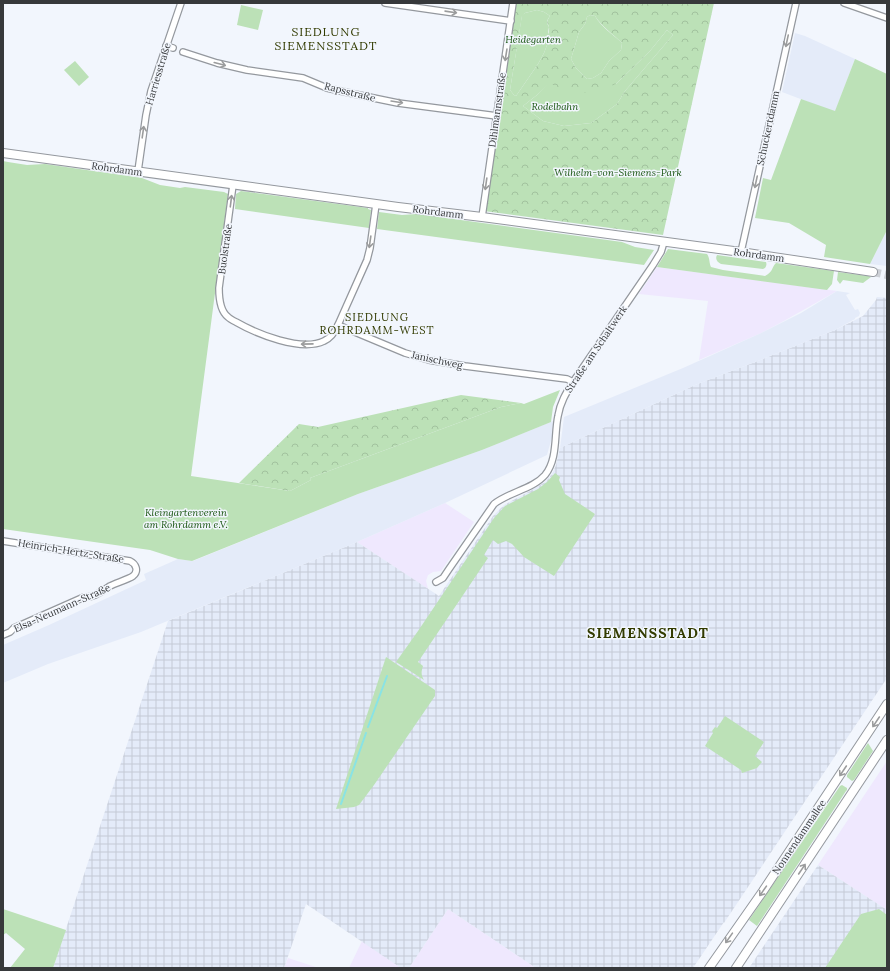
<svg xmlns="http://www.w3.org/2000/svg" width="890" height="971" font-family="Lora,serif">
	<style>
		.commercial { fill: #efe8fe }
		.industrial { fill: url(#industrial-grid) }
		.built { fill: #e4ebf9 }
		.green { fill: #bce1b7 }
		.forest { fill: url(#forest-crowns); fill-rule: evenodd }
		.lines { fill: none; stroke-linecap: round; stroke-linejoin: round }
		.stream { stroke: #89e3e5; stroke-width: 2 }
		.secondary-tunnel { stroke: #cdd0d6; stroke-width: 8; stroke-dasharray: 8 4; stroke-linecap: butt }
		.street-casing { stroke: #94989e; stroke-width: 8 }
		.secondary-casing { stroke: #94989e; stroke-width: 10 }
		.street { stroke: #fff; stroke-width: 5.5 }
		.secondary { stroke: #fff; stroke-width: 8 }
		.oneway { stroke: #9b9c9d }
		.labels { text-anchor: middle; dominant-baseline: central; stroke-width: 3; stroke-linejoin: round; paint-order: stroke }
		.park-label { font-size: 10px; font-style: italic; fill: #195511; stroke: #f2f6fd }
		.street-label { font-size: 10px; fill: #37393b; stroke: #f2f6fd }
		.neighbourhood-label { font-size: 11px; letter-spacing: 1px; fill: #323b00; stroke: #f2f6fd }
		.quarter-label { font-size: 12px; letter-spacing: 1px; fill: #323b00; stroke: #f2f6fd }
		.district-label { font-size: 14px; font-weight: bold; letter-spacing: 1px; fill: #323b00; stroke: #f2f6fd }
	</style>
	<defs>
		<pattern id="industrial-grid" width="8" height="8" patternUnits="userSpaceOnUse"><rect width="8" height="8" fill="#e4ebf9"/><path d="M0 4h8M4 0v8" fill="none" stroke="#c4cad6"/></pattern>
		<pattern id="forest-crowns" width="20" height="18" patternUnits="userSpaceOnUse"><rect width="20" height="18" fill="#bce1b7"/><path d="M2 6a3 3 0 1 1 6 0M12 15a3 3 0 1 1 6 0" fill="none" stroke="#a2c29e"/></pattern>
	</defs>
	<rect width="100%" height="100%" fill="#f2f6fd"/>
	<g class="commercial">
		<polygon points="657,267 837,291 782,322 759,334 699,360 708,301 639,294"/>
		<polygon points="445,503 474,522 441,571 433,572 428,575 426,581 428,589 357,542"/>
		<polygon points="887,761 887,910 818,865"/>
		<polygon points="448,909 536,968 409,968"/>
		<polygon points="362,941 401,968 349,968"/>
		<polygon points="288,958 319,968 284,968"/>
	</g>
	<g class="industrial">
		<polygon points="877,297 887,298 887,678 724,923 724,922 693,968 536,968 448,909 409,968 401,968 306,904 284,968 53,968 168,621 357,542 439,596 493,516 504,505 530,491 545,482 549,478 553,472 556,465 560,448 695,385 755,362 835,330 863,316 876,300"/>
		<polygon points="818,865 887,910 887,968 749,968"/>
	</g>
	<g class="built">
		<polygon points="795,33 805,36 855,59 835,112 782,92"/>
		<polygon points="887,230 887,266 870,264"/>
		<polygon points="837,291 850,293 846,295 855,310 858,309 860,313 859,316 855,318 855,319 835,330 755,362 695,385 560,448 564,417 683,368 759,334 801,313"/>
		<polygon points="553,421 552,437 547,455 445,503 357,542 141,632 48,664 3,683 3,645 49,625 146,580 144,574 178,559 193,561 358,494 482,450"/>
	</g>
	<g class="green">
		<polygon points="241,5 263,10 258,30 237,25"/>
		<path d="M 537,10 L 544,12 L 550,16 C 547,20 546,22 549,27 L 548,33 L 550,37 L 544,53 L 538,64 L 516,96 L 514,95 L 510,90 L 522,15 L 525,13 Z"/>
		<path d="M 590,15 L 595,16 C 602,28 613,34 622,43 L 621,50 L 609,61 L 601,73 L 593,78 L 587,79 L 576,68 L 571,59 L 579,32 L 585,24 L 587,17 Z"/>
		<polygon points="667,30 673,35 625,91 617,104 591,123 564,126 543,121 523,106 537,95 550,82 616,84 650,51"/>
		<polygon points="855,59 887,74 887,230 870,264 824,257 826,245 789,223 755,218 763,178 771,180 801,99 835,111"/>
		<polygon points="75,61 89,77 79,86 64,70"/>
		<polygon points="3,161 8,162 27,165 45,164 142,178 160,185 180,188 185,187 224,192 228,194 191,476 290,491 311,480 310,478 501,407 521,403 524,404 560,390 553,407 551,422 482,450 358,494 192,561 178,559 150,550 3,529"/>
		<polygon points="241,191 368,208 368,209 371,210 369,228 235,209 236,194"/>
		<polygon points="379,212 402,215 417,214 622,242 635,247 654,250 644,265 377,229"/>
		<path d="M 668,249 L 707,254 C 710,258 709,263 711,267 L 723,270 L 765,276 C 774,271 771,268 776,263 L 834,271 L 832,284 L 827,290 L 657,267 Z"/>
		<path d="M 717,255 L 766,262 C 767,265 766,268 763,269 L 721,264 C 717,262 715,259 717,255 Z"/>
		<polygon points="838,272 868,276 871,277 863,283 843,280 840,284 837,280"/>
		<path d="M 555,473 L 560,477 L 559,480 L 565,494 L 595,514 L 554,576 L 524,557 L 512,544 L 506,541 L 498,544 L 493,540 L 484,555 L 488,558 L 418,662 L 423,666 C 421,672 421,675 424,680 L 396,662 L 418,631 L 494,518 L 505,506 L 538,489 L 547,482 Z"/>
		<polygon points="386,657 435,690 435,696 374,785 359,805 354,807 336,809"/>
		<polygon points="725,716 764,742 755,756 762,762 757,768 742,773 741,770 705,746 713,733 712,731 715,727 717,728"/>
		<polygon points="868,743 873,751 854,780 852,781 847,777 847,775"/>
		<polygon points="842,785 847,788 847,790 846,791 757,926 749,920 840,786"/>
		<polygon points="3,909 66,930 53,968 10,968 25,949 6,933 3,935"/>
		<polygon points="879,909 887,915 887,968 825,968 861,914"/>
	</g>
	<g class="forest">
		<path d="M 516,3 L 714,3 L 663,235 L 484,211 ZM 537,10 L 544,12 L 550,16 C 544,25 550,23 549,30 C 549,32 548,34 548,36 L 550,37 L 544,53 L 538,64 L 516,96 L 514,95 L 510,90 L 522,16 L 525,13 ZM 590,15 L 595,16 C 602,27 613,34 622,43 L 621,50 L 609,61 L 601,73 L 593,78 L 587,79 L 576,68 L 571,59 L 579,32 L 585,24 L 587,17 ZM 667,30 L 673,35 L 625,91 L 617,104 L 591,123 L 564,126 L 543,121 L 523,106 L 537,95 L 550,83 L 570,94 L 593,92 L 616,84 L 650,51 Z"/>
		<polygon points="461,395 521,403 501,407 310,478 311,480 290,491 239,483 299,424 318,427"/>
	</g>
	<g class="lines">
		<g class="stream">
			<polyline points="368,727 387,676"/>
			<polyline points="341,804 366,733"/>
		</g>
		<polyline class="secondary-tunnel" points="873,272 887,275"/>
		<g class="street-casing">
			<g id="street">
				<polyline points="385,3 511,21"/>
				<polyline points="844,3 887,18"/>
				<polyline points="166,46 173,48"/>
				<polyline points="183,52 217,63 247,70 303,78 327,88 359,95 398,103 497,116"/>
				<polyline points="138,171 146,115 151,91 181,3"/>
				<path d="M 233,185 L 219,288 C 219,298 220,311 228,317 C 230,319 234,321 236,322 C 257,334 301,352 324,341 C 331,338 335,332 338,325 L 367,260 L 370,248 L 376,204"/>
				<polyline points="482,217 513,3"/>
				<polyline points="741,252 796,3"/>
				<polyline points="338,325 405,353 429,360 465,366 567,379 573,382"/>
				<path d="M 3,541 L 130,561 C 136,564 139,571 133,576 C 129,579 116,583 110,586 C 102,591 94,598 84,597 L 14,628 L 10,632 L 3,635"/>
				<path d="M 436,582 L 443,578 L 449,569 L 494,504 C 509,492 533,489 545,475 C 558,459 554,435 558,416 C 560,403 566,393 573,382 L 653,265 L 661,252 L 664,242"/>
			</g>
		</g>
		<g class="secondary-casing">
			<g id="secondary">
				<polyline points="3,153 398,207 482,217 741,252 873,272"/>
				<polyline points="709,968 763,891 887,704"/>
				<polyline points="736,968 887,740"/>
			</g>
		</g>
		<use href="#street" class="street"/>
		<use href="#secondary" class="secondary"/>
	</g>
	<defs><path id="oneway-shaft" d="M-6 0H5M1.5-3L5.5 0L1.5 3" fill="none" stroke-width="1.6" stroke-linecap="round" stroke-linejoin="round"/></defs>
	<g class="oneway">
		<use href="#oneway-shaft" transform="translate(451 12) rotate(8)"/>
		<use href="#oneway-shaft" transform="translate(787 41) rotate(102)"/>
		<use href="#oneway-shaft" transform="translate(506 55) rotate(99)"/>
		<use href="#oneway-shaft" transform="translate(220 64) rotate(15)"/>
		<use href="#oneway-shaft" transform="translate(397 102) rotate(9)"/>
		<use href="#oneway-shaft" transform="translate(143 132) rotate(-82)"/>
		<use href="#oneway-shaft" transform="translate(756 182) rotate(102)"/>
		<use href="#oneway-shaft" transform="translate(486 184) rotate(98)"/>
		<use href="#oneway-shaft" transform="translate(231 201) rotate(-83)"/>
		<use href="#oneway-shaft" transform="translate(370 242) rotate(98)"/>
		<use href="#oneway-shaft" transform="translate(307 344) rotate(179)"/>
		<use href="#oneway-shaft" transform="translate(876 722) rotate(124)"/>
		<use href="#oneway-shaft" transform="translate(843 771) rotate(124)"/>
		<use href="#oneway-shaft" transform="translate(802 869) rotate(-56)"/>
		<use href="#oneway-shaft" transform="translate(763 891) rotate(125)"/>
		<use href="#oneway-shaft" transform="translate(729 938) rotate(125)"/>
	</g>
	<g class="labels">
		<g class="park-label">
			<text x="533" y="39">Heidegarten</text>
			<text x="555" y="106">Rodelbahn</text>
			<text x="618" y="172">Wilhelm-von-Siemens-Park</text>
			<text x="186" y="512">Kleingartenverein<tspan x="186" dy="12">am Rohrdamm e.V.</tspan></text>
		</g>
		<g class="street-label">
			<text transform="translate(158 74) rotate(-73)">Harriesstraße</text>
			<text transform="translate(350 92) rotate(14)">Rapsstraße</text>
			<text transform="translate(497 110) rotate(-82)">Dihlmannstraße</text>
			<text transform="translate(768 128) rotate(-78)">Schuckertdamm</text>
			<text transform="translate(117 169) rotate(8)">Rohrdamm</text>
			<text transform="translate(438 212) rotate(7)">Rohrdamm</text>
			<text transform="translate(225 249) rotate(-82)">Buolstraße</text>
			<text transform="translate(759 255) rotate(8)">Rohrdamm</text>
			<text transform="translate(596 349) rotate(-56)">Straße am Schaltwerk</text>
			<text transform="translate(437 360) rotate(12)">Janischweg</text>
			<text transform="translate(71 551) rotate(9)">Heinrich-Hertz-Straße</text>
			<text transform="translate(62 608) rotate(-24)">Elsa-Neumann-Straße</text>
			<text transform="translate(799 837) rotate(-56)">Nonnendammallee</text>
		</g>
		<g class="neighbourhood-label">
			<text x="377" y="317">SIEDLUNG<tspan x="377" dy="13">ROHRDAMM-WEST</tspan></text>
		</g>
		<g class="quarter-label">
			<text x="326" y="31">SIEDLUNG<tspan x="326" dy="14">SIEMENSSTADT</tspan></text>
		</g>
		<g class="district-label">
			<text x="648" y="633">SIEMENSSTADT</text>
		</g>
	</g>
	<rect width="890" height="971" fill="none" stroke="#37393b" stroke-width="8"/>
</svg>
